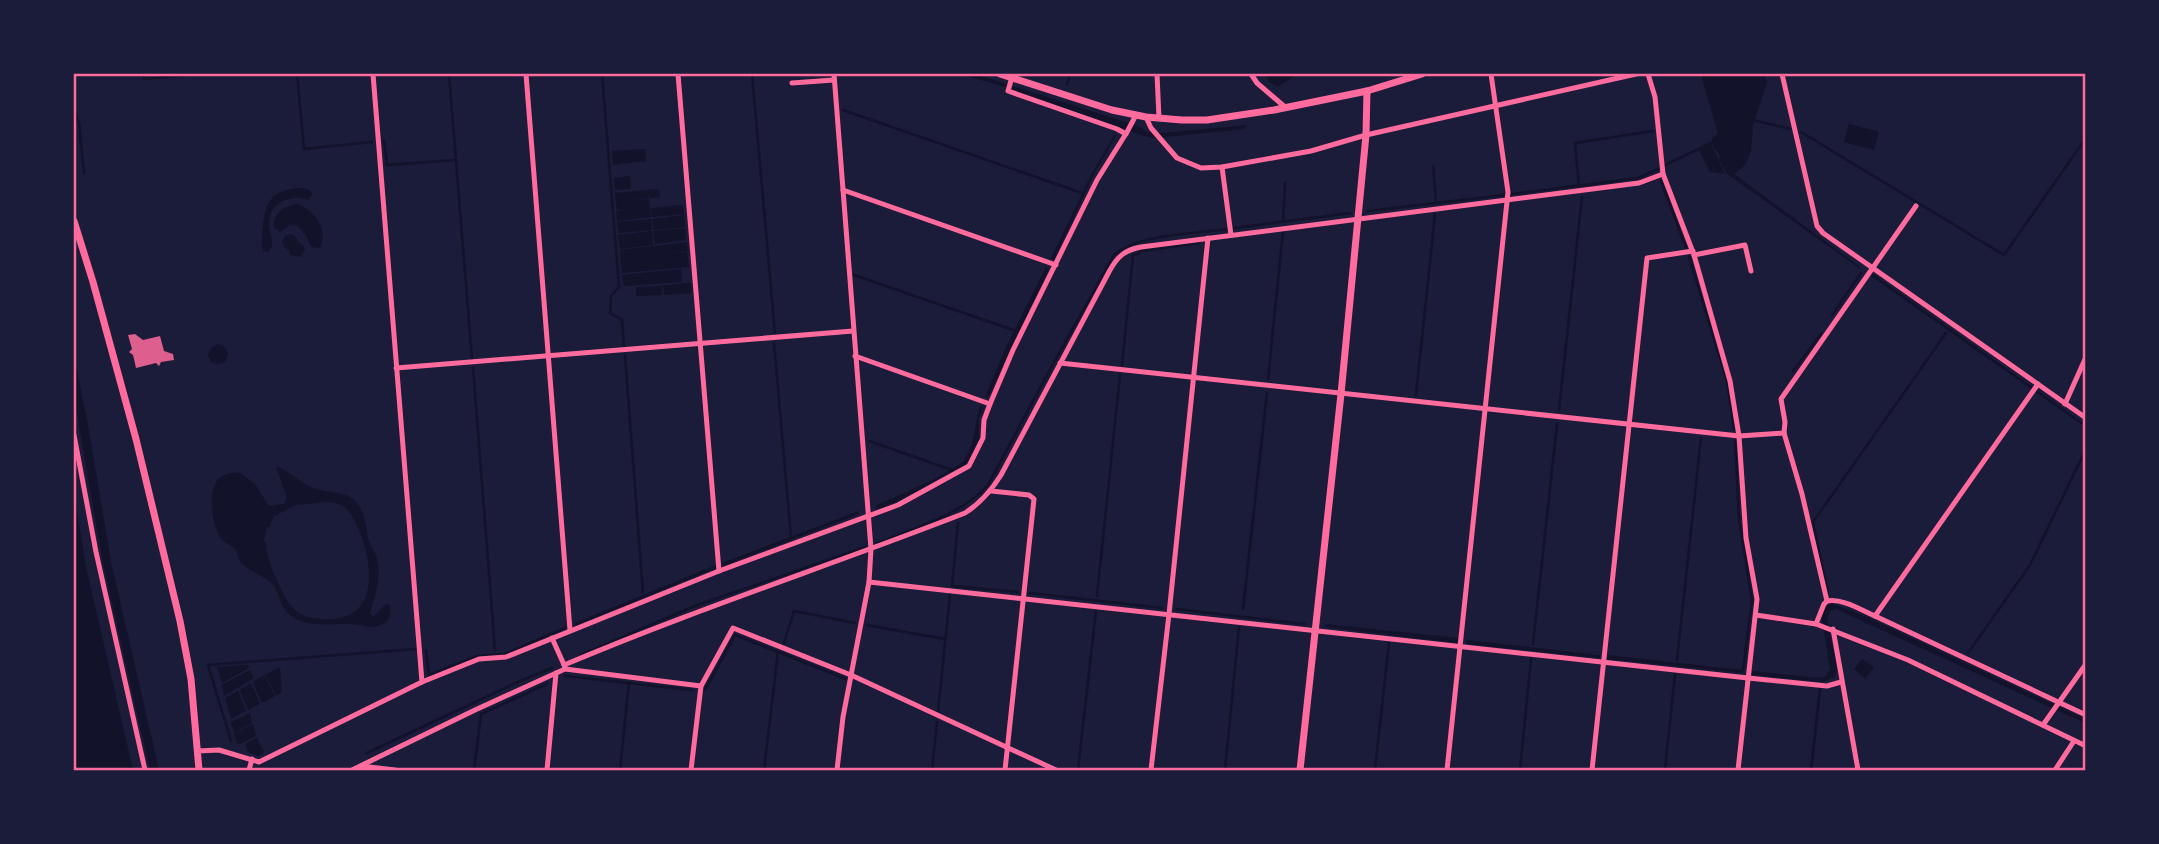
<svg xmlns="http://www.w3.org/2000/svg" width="2159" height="844" font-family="Roboto,sans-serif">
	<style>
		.water { fill: #12122b; fill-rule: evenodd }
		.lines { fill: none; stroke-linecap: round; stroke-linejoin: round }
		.stream { stroke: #12122b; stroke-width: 2.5 }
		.building { fill: #dd5f8e }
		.minor { stroke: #ff6b9d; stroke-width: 5 }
		.secondary { stroke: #ff6b9d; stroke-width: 7 }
		.neatline { fill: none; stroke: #ff6b9d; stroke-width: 2.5 }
	</style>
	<rect width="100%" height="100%" fill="#1b1b3a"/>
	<g class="water">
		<polygon points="959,74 975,74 1135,125 1143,129 1145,132 1162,133 1246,125 1245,129 1155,138 1144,136 1006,87"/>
		<polygon points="1266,74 1297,74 1278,87 1269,82"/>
		<polygon points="1704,74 1758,74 1765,76 1767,83 1753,125 1751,151 1745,165 1734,174 1860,267 1859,268 1726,173 1719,159 1720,155 1713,147 1712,138 1718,134 1702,78"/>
		<polygon points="1849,124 1879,132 1874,150 1844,142"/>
		<polygon points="1115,134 1116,136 1094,174 1054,260 1051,258 1092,173"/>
		<polygon points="1711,144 1725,174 1710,172 1699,150"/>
		<polygon points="645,149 646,161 613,165 612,151"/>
		<polygon points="630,176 631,189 615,190 614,178"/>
		<path d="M 302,188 L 310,190 L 312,194 L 308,200 C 290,194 270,202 269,223 C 269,232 273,238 272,246 L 268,252 L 263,251 C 261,243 262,235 263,227 C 266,199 272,190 302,188 Z"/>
		<polygon points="659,189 660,197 650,198 649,191 649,198 628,200 649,199 651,217 617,221 616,211 635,209 617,210 615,193"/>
		<path d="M 297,204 C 315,210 329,230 320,248 L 311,247 L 307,237 L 298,226 L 290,225 L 280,232 L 274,228 C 272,214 284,206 297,204 Z"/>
		<polygon points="683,205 684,214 652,217 651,208"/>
		<polygon points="684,215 685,227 654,230 652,219"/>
		<polygon points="651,219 652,230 619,233 617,222"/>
		<polygon points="685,228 686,240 655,244 653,231"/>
		<polygon points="652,231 653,245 620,249 618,235"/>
		<polygon points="291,234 296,237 298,242 303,245 305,249 300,257 291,255 289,250 284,247 282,242 285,236"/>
		<polygon points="687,242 688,251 655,255 687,252 689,267 622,273 620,250 654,246 655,249 655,246"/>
		<polygon points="1046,267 1049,269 988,397 985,397 1006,347"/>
		<polygon points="681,269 682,282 624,286 622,275"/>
		<polygon points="1873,274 2085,424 2085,427 1871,276"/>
		<polygon points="691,283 692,293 664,295 663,285"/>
		<polygon points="662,286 662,295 636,296 636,287"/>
		<polygon points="218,344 225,347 228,354 225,362 218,364 211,362 208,355 211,348"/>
		<polygon points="74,355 89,431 111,562 159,770 150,770 103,563 74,397"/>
		<path d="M 980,406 L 984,408 L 979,418 L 979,438 L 966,464 L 896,502 L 877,509 L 876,505 C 890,500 959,470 965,459 C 976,442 974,425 980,406 Z"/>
		<path d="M 278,467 C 292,473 301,484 316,489 C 328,493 343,491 353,499 C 365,510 366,525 368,539 C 370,546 376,552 377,559 C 382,578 375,595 370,613 L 373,617 L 386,604 L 390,605 C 393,624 379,629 363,626 C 341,620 316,630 294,618 C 278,608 282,594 271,583 C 262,574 247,571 240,561 C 237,557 238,550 233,547 C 231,545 227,544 224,542 C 213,530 208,500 215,485 C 219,474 230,472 241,473 L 256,485 L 268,505 L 271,506 L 284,504 L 287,497 L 276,468 ZM 325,502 C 344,501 352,513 359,530 C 374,565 379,621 326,619 C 316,619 303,618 295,610 C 287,603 280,588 276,578 C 271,566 266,556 266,542 L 264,541 L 267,527 L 269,527 L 274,516 L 296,505 Z"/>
		<polygon points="74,493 86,567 133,770 74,770"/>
		<polygon points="859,511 859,514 723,566 722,563"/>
		<polygon points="1831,603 1867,617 2085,719 2085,723 1836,609 1830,611 1827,618 1837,669 1834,677 1823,682 1752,675 1752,671 1818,678 1825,677 1830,669 1821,614 1823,609"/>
		<polygon points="1325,624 1458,638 1457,643 1325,627"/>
		<polygon points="1466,640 1600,655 1600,658 1466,644"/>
		<polygon points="1608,655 1741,670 1743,670 1743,673 1607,659"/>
		<polygon points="1862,659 1874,667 1865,679 1854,669"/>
		<polygon points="248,665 249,668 222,683 217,667"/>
		<polygon points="280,667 282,692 276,695 265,675"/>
		<polygon points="250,670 254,678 224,696 222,685"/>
		<polygon points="264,675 275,696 262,703 253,682"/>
		<polygon points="251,683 260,704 248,710 240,690"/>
		<polygon points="238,691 246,711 231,719 225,698"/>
		<polygon points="250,713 252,723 234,733 231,722"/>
		<polygon points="253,724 256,736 240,744 237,743 234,734"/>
		<polygon points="257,738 264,752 259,756 248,752 245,744"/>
	</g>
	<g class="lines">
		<g class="stream">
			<polyline points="144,74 144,79 202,74"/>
			<polyline points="297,74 304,149 372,142"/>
			<polyline points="449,74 472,359"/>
			<polyline points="602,74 619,287 611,296 610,313 622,320 624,346"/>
			<polyline points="752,74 775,334"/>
			<polyline points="1067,84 1070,74"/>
			<polyline points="74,109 79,123 84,173"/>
			<polyline points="843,110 1082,193"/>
			<polyline points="1753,120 1790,129"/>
			<polyline points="1801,132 2004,255 2086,138"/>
			<polyline points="384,140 387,165 456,160"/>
			<polyline points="1665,165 1713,142"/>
			<polyline points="1433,166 1436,201"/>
			<polyline points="1661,181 1686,248"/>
			<polyline points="1579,186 1575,143 1653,131"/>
			<polyline points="1512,194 1638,178 1658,169"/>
			<polyline points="1368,211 1504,195"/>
			<polyline points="1283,221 1285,183"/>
			<polyline points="1234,228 1350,213"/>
			<polyline points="1689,257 1727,381 1734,430"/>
			<polyline points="854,275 1016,331"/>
			<polyline points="1832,315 1861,273"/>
			<polyline points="774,343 791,537"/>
			<polyline points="625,355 643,593"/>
			<polyline points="1122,365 1133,255 1138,254 1141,251 1199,243"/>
			<polyline points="473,368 495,650"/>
			<polyline points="1793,371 1821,334"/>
			<polyline points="1268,379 1283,232"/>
			<polyline points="1416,395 1435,214"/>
			<polyline points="1559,410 1582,197"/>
			<polyline points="869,441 952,470"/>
			<polyline points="1735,441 1739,518 1752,601 1743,670"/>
			<polyline points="958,523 952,586 1018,592"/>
			<path d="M 878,543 C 915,527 960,516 988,485 L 1048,373 L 1114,255 C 1138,234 1197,233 1228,229"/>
			<polyline points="1030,593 1162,608"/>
			<polyline points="1828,594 1813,522 1946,333"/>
			<polyline points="1097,596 1120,375"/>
			<polyline points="1176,609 1305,624"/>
			<polyline points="1243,609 1267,393"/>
			<polyline points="576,624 715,567"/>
			<polyline points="866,625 945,639"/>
			<polyline points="784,643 794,611 855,623"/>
			<polyline points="1533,644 1557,424"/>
			<polyline points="426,650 429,675 477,656 505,654 565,628"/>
			<polyline points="1968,653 2030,565 2086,449"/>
			<polyline points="581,655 692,607 865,547"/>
			<polyline points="1677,660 1701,438"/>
			<polyline points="565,676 692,690"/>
			<polyline points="705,690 735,635 846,679"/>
			<polyline points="938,711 950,595"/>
			<polyline points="231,741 208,665 416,649"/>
			<polyline points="367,753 520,681 552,668"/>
			<polyline points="474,770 481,714 547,684"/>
			<polyline points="620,770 629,683"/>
			<polyline points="764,770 778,652"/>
			<polyline points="932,770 937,722"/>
			<polyline points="1078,770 1096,611"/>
			<polyline points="1225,770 1239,627"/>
			<polyline points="1375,770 1389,643"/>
			<polyline points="1520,770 1531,659"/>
			<polyline points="1665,770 1675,674"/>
			<polyline points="1811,770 1820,689"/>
		</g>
	</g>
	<polygon class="building" points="135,334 143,340 160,336 164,351 173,354 174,360 161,362 159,366 156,363 136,368 133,355 129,352 132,349 128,335"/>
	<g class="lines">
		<g class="minor">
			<polyline points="373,74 422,682"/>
			<polyline points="526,74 570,630"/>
			<polyline points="678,74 719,571"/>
			<polyline points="834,74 871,549 869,582 843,717 837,770"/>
			<polyline points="1157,74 1159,118"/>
			<polyline points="1251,74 1257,83 1285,107"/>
			<polyline points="1648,74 1655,97 1663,174 1694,255 1730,381 1739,436 1746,538 1757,599 1738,770"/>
			<polyline points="1782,74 1817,226 1823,233 2086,418"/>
			<polyline points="1012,77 1008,91 1117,129 1126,134"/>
			<polyline points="792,83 834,80"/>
			<polyline points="1146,117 1151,128 1177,158 1201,168 1222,167 1311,151 1366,135 1636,74"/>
			<polyline points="1222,167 1231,235"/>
			<polyline points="843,190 1056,265"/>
			<polyline points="1916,206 1781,399 1785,422 1784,433 1802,494 1827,601 1824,604 1816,624 1908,660 2086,746"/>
			<polyline points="1694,255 1745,245 1751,271"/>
			<polyline points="855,356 990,404"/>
			<polyline points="1060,363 1739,436 1784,433"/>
			<polyline points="396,368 853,331"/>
			<polyline points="2065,404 2086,357"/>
			<polyline points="74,435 96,552 145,770"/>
			<polyline points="991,491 1029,495 1034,499 1005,770"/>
			<polyline points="869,582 1748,678 1827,686 1841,682"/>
			<path d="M 1827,601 C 1842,598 1861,610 1875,616 L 2086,715"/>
			<polyline points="1756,615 1816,624"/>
			<polyline points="1875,616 2038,384"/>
			<polyline points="1833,629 1858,770"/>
			<polyline points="552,638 565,667"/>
			<path d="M 564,665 C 696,609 832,565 965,513 C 981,503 991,491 1001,475 L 1110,270 C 1118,256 1125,250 1141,247 L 1639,183 L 1663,174"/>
			<polyline points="2043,725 2086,664"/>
			<polyline points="197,751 219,750 259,762 422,682 479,659 506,657 719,571 898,505 969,466 983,438 984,420 990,404 1013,350 1097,180 1127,132 1136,115"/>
			<polyline points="361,766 395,770"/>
			<polyline points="249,770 252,759"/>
			<polyline points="352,770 475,710 565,669 701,686"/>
			<polyline points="547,770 556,673"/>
			<polyline points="691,770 701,686 733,628 851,675 1056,770"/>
			<polyline points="1151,770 1169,614 1208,238"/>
			<polyline points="1447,770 1508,192 1491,74"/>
			<polyline points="1592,770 1647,258 1693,251"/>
			<polyline points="2055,770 2074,741"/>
		</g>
		<g class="secondary">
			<polyline points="1000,74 1112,110 1146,117 1182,120 1207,120 1274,110 1367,91 1422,74"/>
			<polyline points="74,221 93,282 136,439 180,621 191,679 199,770"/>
			<polyline points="1300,770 1341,394 1366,135 1367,91"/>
		</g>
	</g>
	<rect width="2159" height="844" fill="none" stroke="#1b1b3a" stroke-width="150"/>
	<rect x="75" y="75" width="2009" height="694" class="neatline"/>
</svg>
